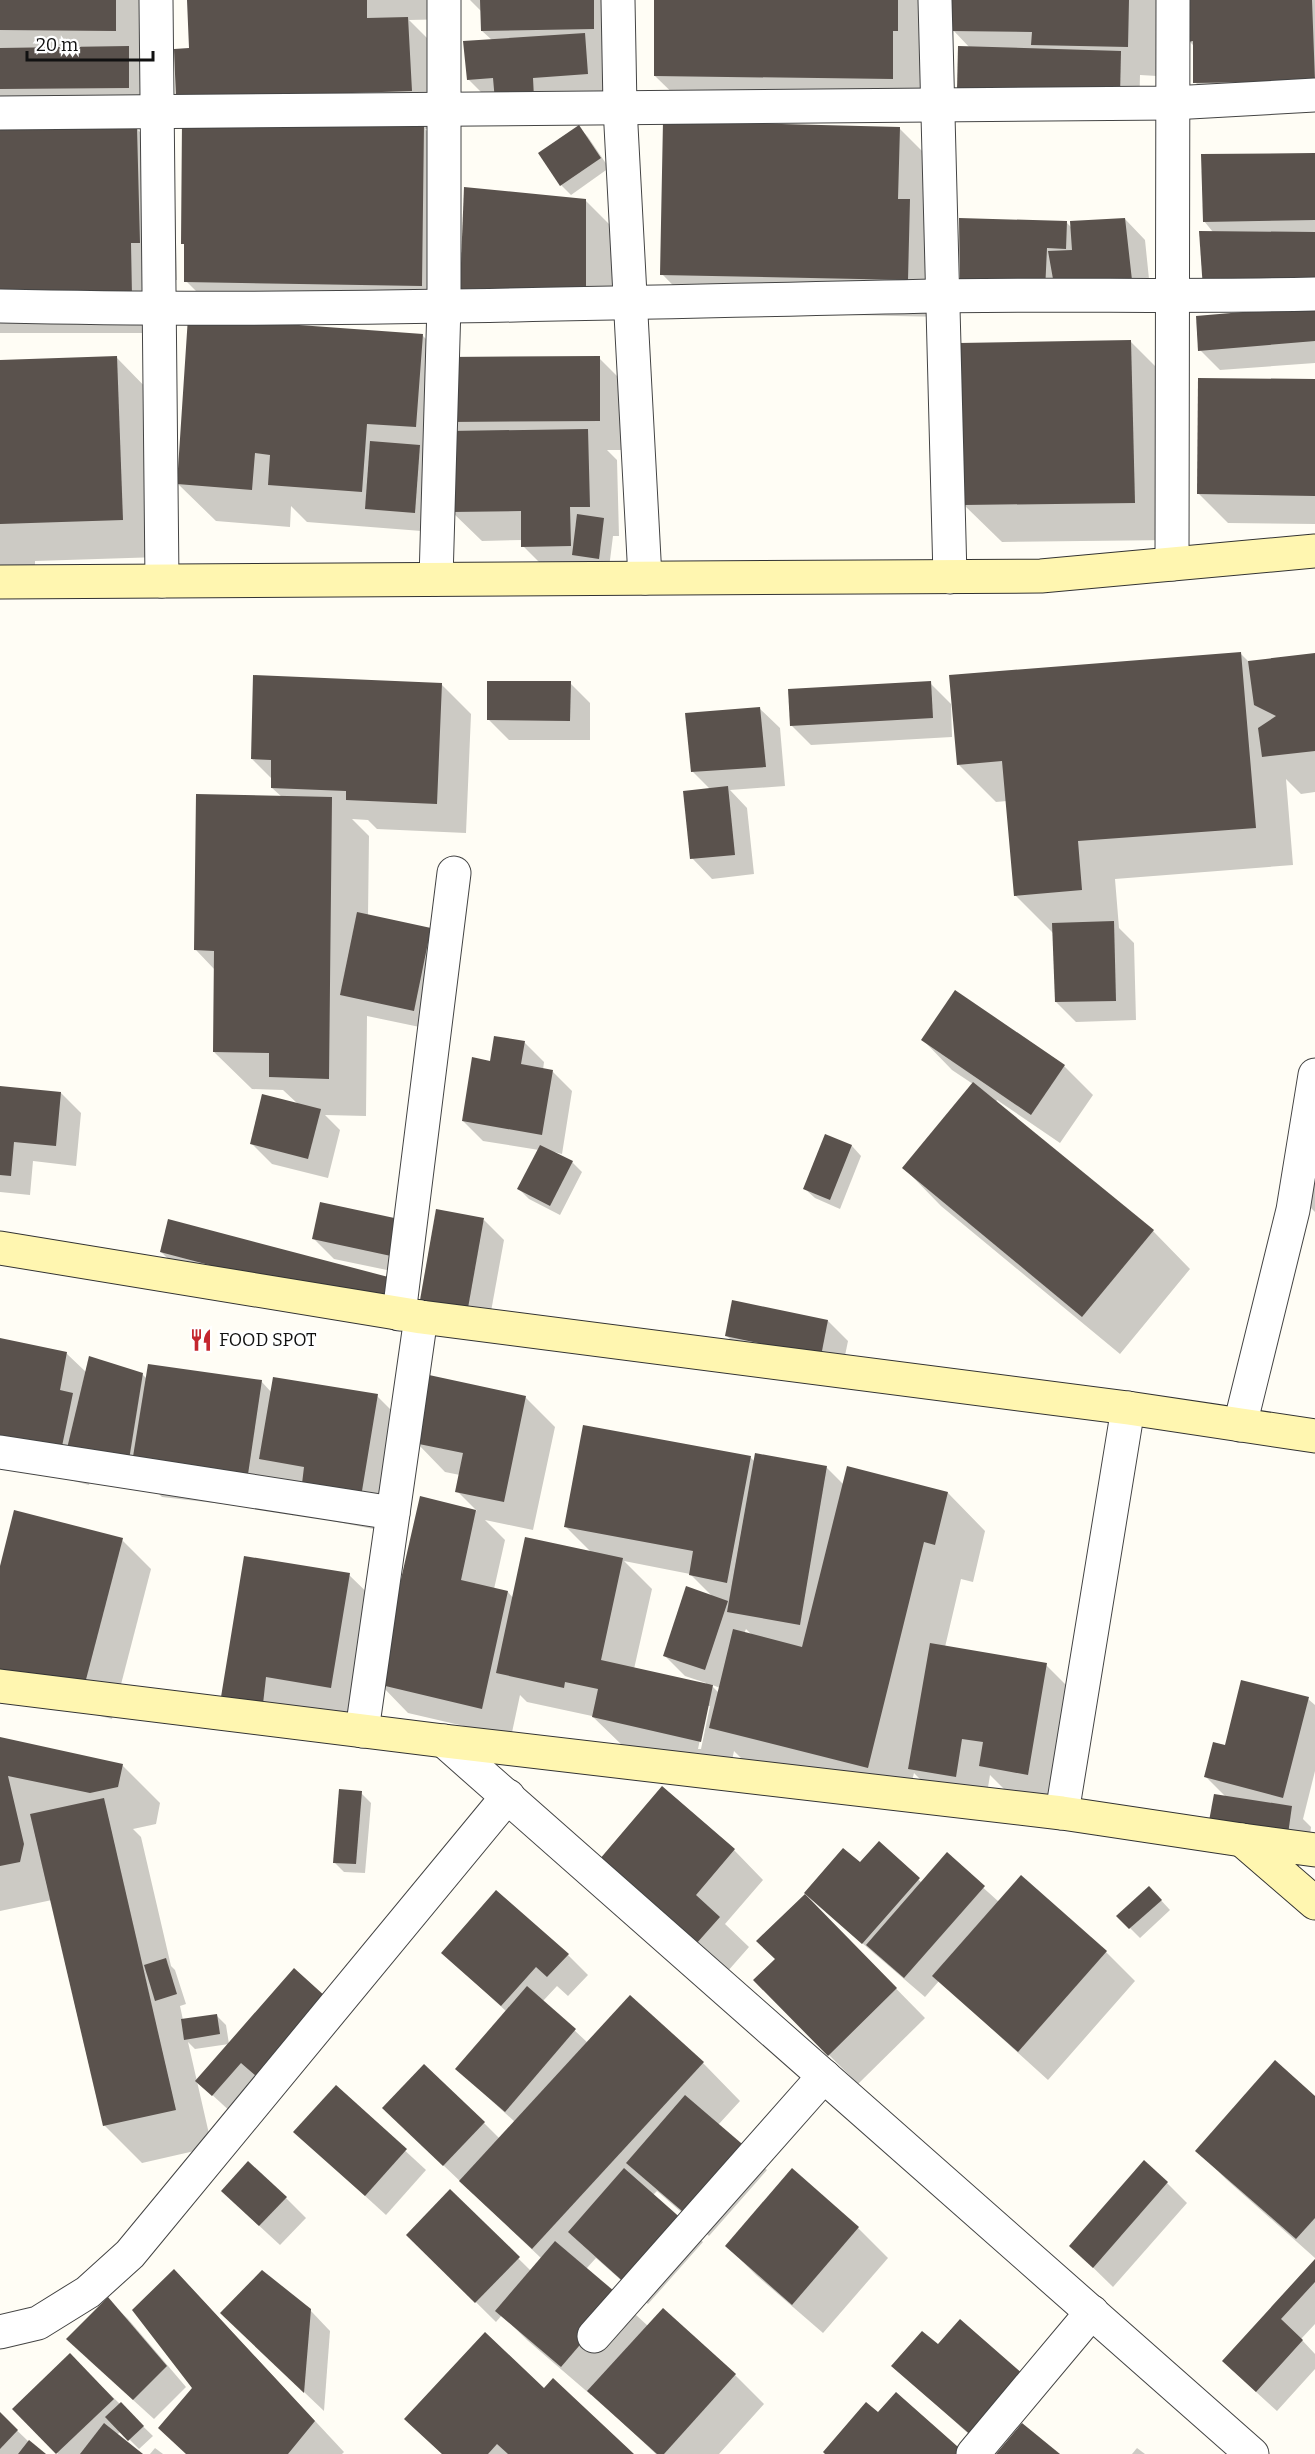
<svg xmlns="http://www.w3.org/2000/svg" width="1315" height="2454" font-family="Bitter,serif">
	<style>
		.shadow { fill: #0003; fill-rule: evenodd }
		.building { fill: #5a524d }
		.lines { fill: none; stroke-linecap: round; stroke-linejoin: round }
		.street-casing { stroke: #444; stroke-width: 35 }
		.secondary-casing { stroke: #333; stroke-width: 35 }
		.street { stroke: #fff; stroke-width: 33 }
		.secondary { stroke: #fff6b0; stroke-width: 33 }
		.labels { text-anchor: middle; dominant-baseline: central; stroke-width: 6; stroke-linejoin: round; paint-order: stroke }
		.poi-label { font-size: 18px; fill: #111; stroke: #fff; text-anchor: start }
	</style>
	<rect width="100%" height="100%" fill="#fffdf5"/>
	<g class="shadow">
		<polygon points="0,0 145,0 145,60 140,60 158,77 158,117 0,118"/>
		<polygon points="189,0 454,0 455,19 409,20 445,56 448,128 425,129 461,164 460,253 586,201 615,230 615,316 491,318 460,287 231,322 423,336 445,358 599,358 628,387 629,450 607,450 617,460 619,536 613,536 609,568 552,575 523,546 523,540 482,541 452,512 434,532 307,522 291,506 290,527 216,521 178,484 226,321 186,281 186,246 183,243 191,50"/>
		<polygon points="470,0 622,0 607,94 488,99 468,79 492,40 482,31 482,12"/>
		<polygon points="655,0 936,0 930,116 693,113 655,76"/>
		<polygon points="953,0 1158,0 1157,76 1140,75 1139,115 970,48 953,30"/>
		<polygon points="1189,0 1315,0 1315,111 1224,112 1195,82 1194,46 1189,41"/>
		<polygon points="579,127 588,137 609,168 571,195 561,185"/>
		<polygon points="136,128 174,166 177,280 168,280 169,333 0,333 0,131"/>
		<polygon points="899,128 937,166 945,317 699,312 662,274"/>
		<polygon points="1315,154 1315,363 1220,370 1200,350 1277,311 1204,221"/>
		<polygon points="1125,219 1145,240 1152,308 981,311 1067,223 1072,228"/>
		<polygon points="1131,342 1168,379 1172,540 1002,542 964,505"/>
		<polygon points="117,358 154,396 160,557 35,561 35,583 0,584 0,362"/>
		<polygon points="1315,381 1315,524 1228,523 1199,494"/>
		<polygon points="1241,654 1249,662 1315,655 1315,792 1301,794 1286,779 1293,865 1115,879 1119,928 1134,943 1136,1020 1076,1022 1056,1002 1053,933 1015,895 1007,801 996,802 958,764"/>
		<polygon points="570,683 590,703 590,740 509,740 489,720"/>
		<polygon points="930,683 951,704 952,737 811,745 791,725"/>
		<polygon points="441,684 471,714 466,833 377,829 368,820 352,819 369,836 368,916 430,930 434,1030 367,1016 366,1116 325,1115 340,1130 328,1178 272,1164 252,1144 298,1104 283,1090 252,1089 214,1052 215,970 196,950 282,797 272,788 272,779 252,759"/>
		<polygon points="759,708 780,728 785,786 730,790 747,808 754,874 712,879 692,858 710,789 692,771"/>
		<polygon points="923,1040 1064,1066 1093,1095 1060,1143 997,1100 996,1102 1153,1231 1190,1269 1120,1354 941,1206 904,1168 973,1084 952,1070"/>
		<polygon points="524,1042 544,1062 543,1070 552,1071 572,1091 562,1154 554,1152 572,1162 582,1172 560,1215 529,1199 519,1189 539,1150 483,1141 463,1121 491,1062"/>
		<polygon points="0,1087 61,1093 81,1113 76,1166 33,1161 30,1195 0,1192"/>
		<polygon points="826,1136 852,1146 861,1156 840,1209 815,1198 805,1189"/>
		<polygon points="1315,1152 1315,1212 1310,1207"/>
		<polygon points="398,1220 411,1275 334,1259 314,1239"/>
		<polygon points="484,1220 504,1240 488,1328 442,1320 422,1299"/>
		<polygon points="161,1252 392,1279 182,1272"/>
		<polygon points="828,1321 848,1341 841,1375 746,1356 726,1335"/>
		<polygon points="0,1339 66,1353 87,1373 142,1374 147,1379 261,1381 272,1393 377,1396 406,1425 389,1532 332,1521 302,1491 290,1488 281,1479 276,1510 162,1497 148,1483 91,1477 89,1485 43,1473"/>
		<path d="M 525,1397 L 555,1427 L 533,1530 L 485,1520 L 505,1540 L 494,1589 L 508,1592 L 513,1598 L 592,1553 L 566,1527 L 750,1457 L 755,1462 L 826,1467 L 844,1485 L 948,1493 L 985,1531 L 973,1582 L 961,1579 L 945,1647 L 1046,1665 L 1075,1694 L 1057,1803 L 1010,1795 L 990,1775 L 985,1806 L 939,1798 L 914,1773 L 906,1805 L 748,1765 L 734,1751 L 730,1770 L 623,1746 L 592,1716 L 527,1702 L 520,1695 L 511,1737 L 408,1713 L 379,1683 L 421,1498 L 477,1511 L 457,1491 L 460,1475 L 445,1472 L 416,1442 ZM 624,1561 L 690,1574 L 713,1597 L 665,1656 L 685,1676 L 706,1683 L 706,1685 L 634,1669 L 652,1589 ZM 746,1629 L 753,1636 L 744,1634 ZM 710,1684 L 720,1688 L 719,1693 ZM 707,1706 L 710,1706 L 701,1749 L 698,1749 Z"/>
		<polygon points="122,1540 151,1569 112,1719 6,1692 0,1686 0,1572"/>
		<polygon points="349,1575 379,1604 360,1716 296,1706 292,1732 222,1696"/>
		<polygon points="1308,1699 1315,1705 1315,1771 1303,1819 1311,1827 1308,1853 1226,1797 1206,1777 1226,1747"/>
		<polygon points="0,1738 122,1765 160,1803 156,1824 133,1829 141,1837 171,1966 175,1970 186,2004 180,2006 183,2020 216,2015 226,2025 229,2044 195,2049 188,2042 212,2147 142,2163 104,2125 52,1900 0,1911"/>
		<polygon points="662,1788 734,1850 763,1880 725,1924 749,1947 727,1972 630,1889"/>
		<polygon points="361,1793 371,1803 365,1873 344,1872 334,1862"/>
		<polygon points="879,1844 922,1883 947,1855 999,1902 1106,1952 1135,1981 1048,2080 939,1981 925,1997 826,1912 860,1864"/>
		<polygon points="805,1896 925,2018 858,2084 829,2055 777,1959"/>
		<polygon points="1158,1897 1170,1910 1140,1938 1130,1928"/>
		<polygon points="443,1953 568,1955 588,1975 568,1996 557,1986 543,2001 588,2043 703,2063 740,2101 718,2125 767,2170 709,2236 657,2191 653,2195 703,2242 648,2304 596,2258 586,2269 648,2326 735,2375 764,2404 719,2454 656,2454 592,2394 591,2395 527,2340 502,2315 496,2322 408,2235 450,2191 531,2271 542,2259 404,2128 484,2123 500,2139 515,2122 457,2069 507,2012"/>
		<polygon points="294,1970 262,2082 233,2114 197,2081"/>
		<polygon points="336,2087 426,2170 386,2215 295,2132"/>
		<polygon points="1315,2098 1315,2258 1227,2180 1197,2151"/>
		<polygon points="792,2170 858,2228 888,2258 823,2333 756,2275 727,2246"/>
		<polygon points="1167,2183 1187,2203 1113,2287 1071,2246"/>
		<polygon points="286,2198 306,2218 280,2245 243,2211"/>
		<polygon points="1315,2261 1315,2324 1301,2339 1315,2354 1315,2369 1277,2411 1244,2381"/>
		<polygon points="108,2300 128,2319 186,2387 154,2419 88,2359"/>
		<polygon points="203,2301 344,2452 342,2454 186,2454"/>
		<polygon points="310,2310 330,2331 324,2411 242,2333"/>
		<polygon points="893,2366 1023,2376 1043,2396 1020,2423 1058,2454 998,2454 1020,2427 1018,2426 991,2454"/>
		<polygon points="90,2375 153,2436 139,2449 121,2431 117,2435 141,2454 58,2454 14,2409"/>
		<polygon points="544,2390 632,2454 442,2454 406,2419"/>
		<polygon points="0,2414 29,2442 44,2454 0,2454"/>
		<polygon points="155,2448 163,2454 150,2454"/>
		<polygon points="1137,2448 1145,2454 1132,2454"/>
	</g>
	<g class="building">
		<polygon points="0,0 116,0 116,31 0,30"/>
		<polygon points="187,0 367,0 367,18 408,17 412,91 176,99 174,49 189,48"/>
		<polygon points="480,0 594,0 594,29 481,31"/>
		<polygon points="654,0 898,0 898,31 893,31 893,79 654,76"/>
		<polygon points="952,0 1129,0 1128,47 1031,45 1032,32 951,31"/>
		<polygon points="1187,0 1312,0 1315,81 1193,83 1193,41 1188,42"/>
		<polygon points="585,33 588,74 533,78 534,98 495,101 493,78 467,80 463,41"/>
		<polygon points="129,46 129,88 0,89 0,48"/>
		<polygon points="958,46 1121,51 1120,96 957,90"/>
		<polygon points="182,121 424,125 422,286 184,282 184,244 181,244"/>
		<polygon points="663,121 900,127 898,199 910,199 908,280 660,275"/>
		<polygon points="579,125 601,158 560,186 538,153"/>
		<polygon points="137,127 140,243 131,243 132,296 0,296 0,130"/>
		<polygon points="1315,153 1315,220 1203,222 1201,154"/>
		<polygon points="464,187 586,199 586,287 460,289"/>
		<polygon points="959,218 1067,221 1066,249 1047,248 1045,291 960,292"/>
		<polygon points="1125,218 1133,289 1055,290 1048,251 1072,250 1070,221"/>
		<polygon points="1199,231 1315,232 1315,289 1203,289"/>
		<polygon points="1315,306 1315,341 1198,351 1196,316"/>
		<polygon points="188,317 423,334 416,427 367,424 362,492 268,485 270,455 255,453 252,490 177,484"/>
		<polygon points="1131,340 1135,503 963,505 959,343"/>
		<polygon points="117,356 123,520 0,524 0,360"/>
		<polygon points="600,356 600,421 446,422 445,357"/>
		<polygon points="1198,378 1315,379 1315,496 1197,494"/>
		<polygon points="588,429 590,507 570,507 571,546 521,547 521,511 451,512 449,431"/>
		<polygon points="370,441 420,445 415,513 365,509"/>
		<polygon points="577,514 604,518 599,559 572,555"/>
		<polygon points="1241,652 1256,828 1078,841 1082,890 1014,896 1002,761 957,765 949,675"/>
		<polygon points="1315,653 1315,751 1262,757 1258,728 1276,716 1254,705 1248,661"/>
		<polygon points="253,675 442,683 437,804 346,800 346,791 271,788 271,760 251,759"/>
		<polygon points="487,681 571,681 570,721 487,720"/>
		<polygon points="931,681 933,718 790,726 788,689"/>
		<polygon points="760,707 766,767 691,772 685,713"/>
		<polygon points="728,786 735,855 690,859 683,791"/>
		<polygon points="196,794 332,797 329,1079 269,1077 269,1053 213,1052 214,951 194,950"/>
		<polygon points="357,912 431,928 414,1011 340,995"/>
		<polygon points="1114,921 1116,1001 1055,1002 1052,923"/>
		<polygon points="955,990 1065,1065 1031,1115 921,1040"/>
		<polygon points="494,1036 525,1041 521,1064 553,1070 542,1135 462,1121 472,1057 490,1061"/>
		<polygon points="973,1082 1154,1230 1082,1317 902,1168"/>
		<polygon points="0,1086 61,1092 56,1146 14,1142 11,1176 0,1175"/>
		<polygon points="262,1094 321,1109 308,1159 250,1144"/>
		<polygon points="825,1134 852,1145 830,1200 803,1189"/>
		<polygon points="540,1145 573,1161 550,1206 517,1189"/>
		<polygon points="320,1202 399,1219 391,1256 312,1239"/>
		<polygon points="436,1209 484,1218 468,1308 420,1300"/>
		<polygon points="168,1219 392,1278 384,1311 160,1252"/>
		<polygon points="732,1300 828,1320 821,1356 725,1336"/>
		<polygon points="0,1338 67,1352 60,1390 73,1393 60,1456 0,1443"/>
		<polygon points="89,1356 143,1373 128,1466 65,1457"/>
		<polygon points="148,1364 262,1380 247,1481 131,1469"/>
		<polygon points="429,1375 526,1396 504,1502 455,1492 463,1453 414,1443"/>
		<polygon points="273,1377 378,1394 360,1503 301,1492 304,1467 259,1459"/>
		<polygon points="583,1425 751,1456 727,1583 689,1575 693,1551 564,1527"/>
		<polygon points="755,1453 827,1466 800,1625 727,1612"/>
		<polygon points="847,1466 948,1492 935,1545 924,1542 868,1768 709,1728 733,1629 802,1647"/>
		<polygon points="420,1496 476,1510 461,1580 508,1591 482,1709 377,1684"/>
		<polygon points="14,1510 123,1538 83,1691 0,1669 0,1566"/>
		<polygon points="525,1537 623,1558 601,1660 713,1685 701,1742 592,1717 598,1689 565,1682 564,1688 496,1673"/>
		<polygon points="244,1556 350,1573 331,1688 266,1677 263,1704 221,1697"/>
		<polygon points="686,1586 728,1601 705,1670 663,1656"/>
		<polygon points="930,1643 1047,1663 1028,1775 979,1766 983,1742 962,1739 956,1777 908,1769"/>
		<polygon points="1241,1680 1309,1697 1283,1798 1204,1777 1213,1742 1225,1745"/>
		<polygon points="0,1737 123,1764 118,1787 90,1793 8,1776 24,1844 20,1862 0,1866"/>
		<polygon points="662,1786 735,1849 696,1895 720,1917 696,1944 599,1860"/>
		<polygon points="339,1789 362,1791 356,1864 333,1863"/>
		<polygon points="1214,1794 1292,1806 1288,1834 1209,1821"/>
		<polygon points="104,1798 176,2110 103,2126 30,1814"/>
		<polygon points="879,1841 920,1878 862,1944 804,1893 843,1848 860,1862"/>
		<polygon points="947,1852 985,1886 904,1978 866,1945"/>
		<polygon points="1021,1875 1107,1951 1018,2052 932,1976"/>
		<polygon points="1149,1886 1162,1900 1129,1929 1116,1916"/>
		<polygon points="496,1890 569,1954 547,1977 536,1967 501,2006 441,1953"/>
		<polygon points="805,1894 897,1988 828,2056 753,1980 775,1959 756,1941"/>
		<polygon points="166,1958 177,1994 155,2001 144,1965"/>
		<polygon points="294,1968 326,1997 256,2076 241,2063 212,2096 195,2081"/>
		<polygon points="527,1986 576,2029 505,2112 455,2069"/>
		<polygon points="630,1995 704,2062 532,2249 459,2181"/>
		<polygon points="217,2014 220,2034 184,2040 181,2019"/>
		<polygon points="1275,2060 1315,2096 1315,2218 1296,2239 1195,2151"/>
		<polygon points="424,2064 485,2122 443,2166 382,2108"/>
		<polygon points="336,2085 407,2149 365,2196 293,2132"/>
		<polygon points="685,2095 748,2149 689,2217 626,2163"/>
		<polygon points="1144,2160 1168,2182 1093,2268 1069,2246"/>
		<polygon points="248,2161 287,2197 259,2226 221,2191"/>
		<polygon points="624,2168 684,2221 627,2285 568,2232"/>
		<polygon points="792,2168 859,2227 792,2305 725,2246"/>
		<polygon points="450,2189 520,2257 475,2303 406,2235"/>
		<polygon points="555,2241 621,2297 561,2367 495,2311"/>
		<polygon points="1315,2259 1315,2282 1281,2319 1303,2340 1256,2392 1222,2361"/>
		<polygon points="174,2269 315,2421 288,2454 186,2454 158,2428 192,2388 132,2310"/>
		<polygon points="262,2270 311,2309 304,2393 220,2313"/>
		<polygon points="108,2297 167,2366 133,2400 66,2339"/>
		<polygon points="663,2308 736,2374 664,2454 657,2454 587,2391"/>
		<polygon points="960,2319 1024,2375 972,2436 891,2366 922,2331 938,2344"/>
		<polygon points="485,2332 544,2388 553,2378 634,2454 508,2454 497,2444 488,2454 442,2454 404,2419"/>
		<polygon points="70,2353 114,2399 56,2454 12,2409"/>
		<polygon points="896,2392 966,2454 825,2454 823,2452 866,2402 878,2412"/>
		<polygon points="121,2402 144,2426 128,2441 105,2417"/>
		<polygon points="0,2412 18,2430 0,2449"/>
		<polygon points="104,2423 143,2454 80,2454"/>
		<polygon points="1022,2423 1060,2454 996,2454"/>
		<polygon points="29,2440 46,2454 18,2454"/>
	</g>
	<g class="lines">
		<g class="street-casing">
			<g id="street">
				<polyline points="156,0 162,581"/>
				<polyline points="618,0 620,107 645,578"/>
				<polyline points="935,0 950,577"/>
				<polyline points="0,113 1172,103 1315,95"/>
				<path d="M 0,306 C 313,313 626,302 938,296 C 1064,294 1189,297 1315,294"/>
				<polyline points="1172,564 1173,0"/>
				<polyline points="436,579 444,305 444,0"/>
				<polyline points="399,1314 454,873"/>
				<polyline points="1240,1425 1293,1210 1315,1075"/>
				<polyline points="0,1452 393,1513"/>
				<polyline points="362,1731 421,1317"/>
				<polyline points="444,1741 1252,2454"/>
				<polyline points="1062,1813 1128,1408"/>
				<polyline points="0,2332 38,2323 88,2292 130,2254 508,1796"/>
				<polyline points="594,2336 824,2076"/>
				<polyline points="973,2454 1092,2312"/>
			</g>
		</g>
		<g class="secondary-casing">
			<g id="secondary">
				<polyline points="0,582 1041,576 1315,551"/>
				<polyline points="0,1248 421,1317 1128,1408 1315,1436"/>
				<polyline points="0,1686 444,1741 1062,1813 1242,1840"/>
				<polyline points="1315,1850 1242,1840 1315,1903"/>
			</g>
		</g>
		<use href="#street" class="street"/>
		<use href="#secondary" class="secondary"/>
	</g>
	<defs>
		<g id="restaurant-bare" transform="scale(1.8)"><path d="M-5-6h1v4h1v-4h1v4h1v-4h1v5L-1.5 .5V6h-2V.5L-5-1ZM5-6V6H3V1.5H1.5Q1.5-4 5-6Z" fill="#c4262e" stroke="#fff" stroke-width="2.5" paint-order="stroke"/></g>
	</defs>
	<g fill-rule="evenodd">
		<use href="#restaurant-bare" x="201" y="1340"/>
	</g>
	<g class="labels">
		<g class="poi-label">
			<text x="219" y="1340">FOOD SPOT</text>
		</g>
	</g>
	<path d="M27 51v9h126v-9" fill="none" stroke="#111111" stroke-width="3"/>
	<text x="36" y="51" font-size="18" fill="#111111" stroke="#ffffff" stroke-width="4.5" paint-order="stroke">20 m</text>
</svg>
